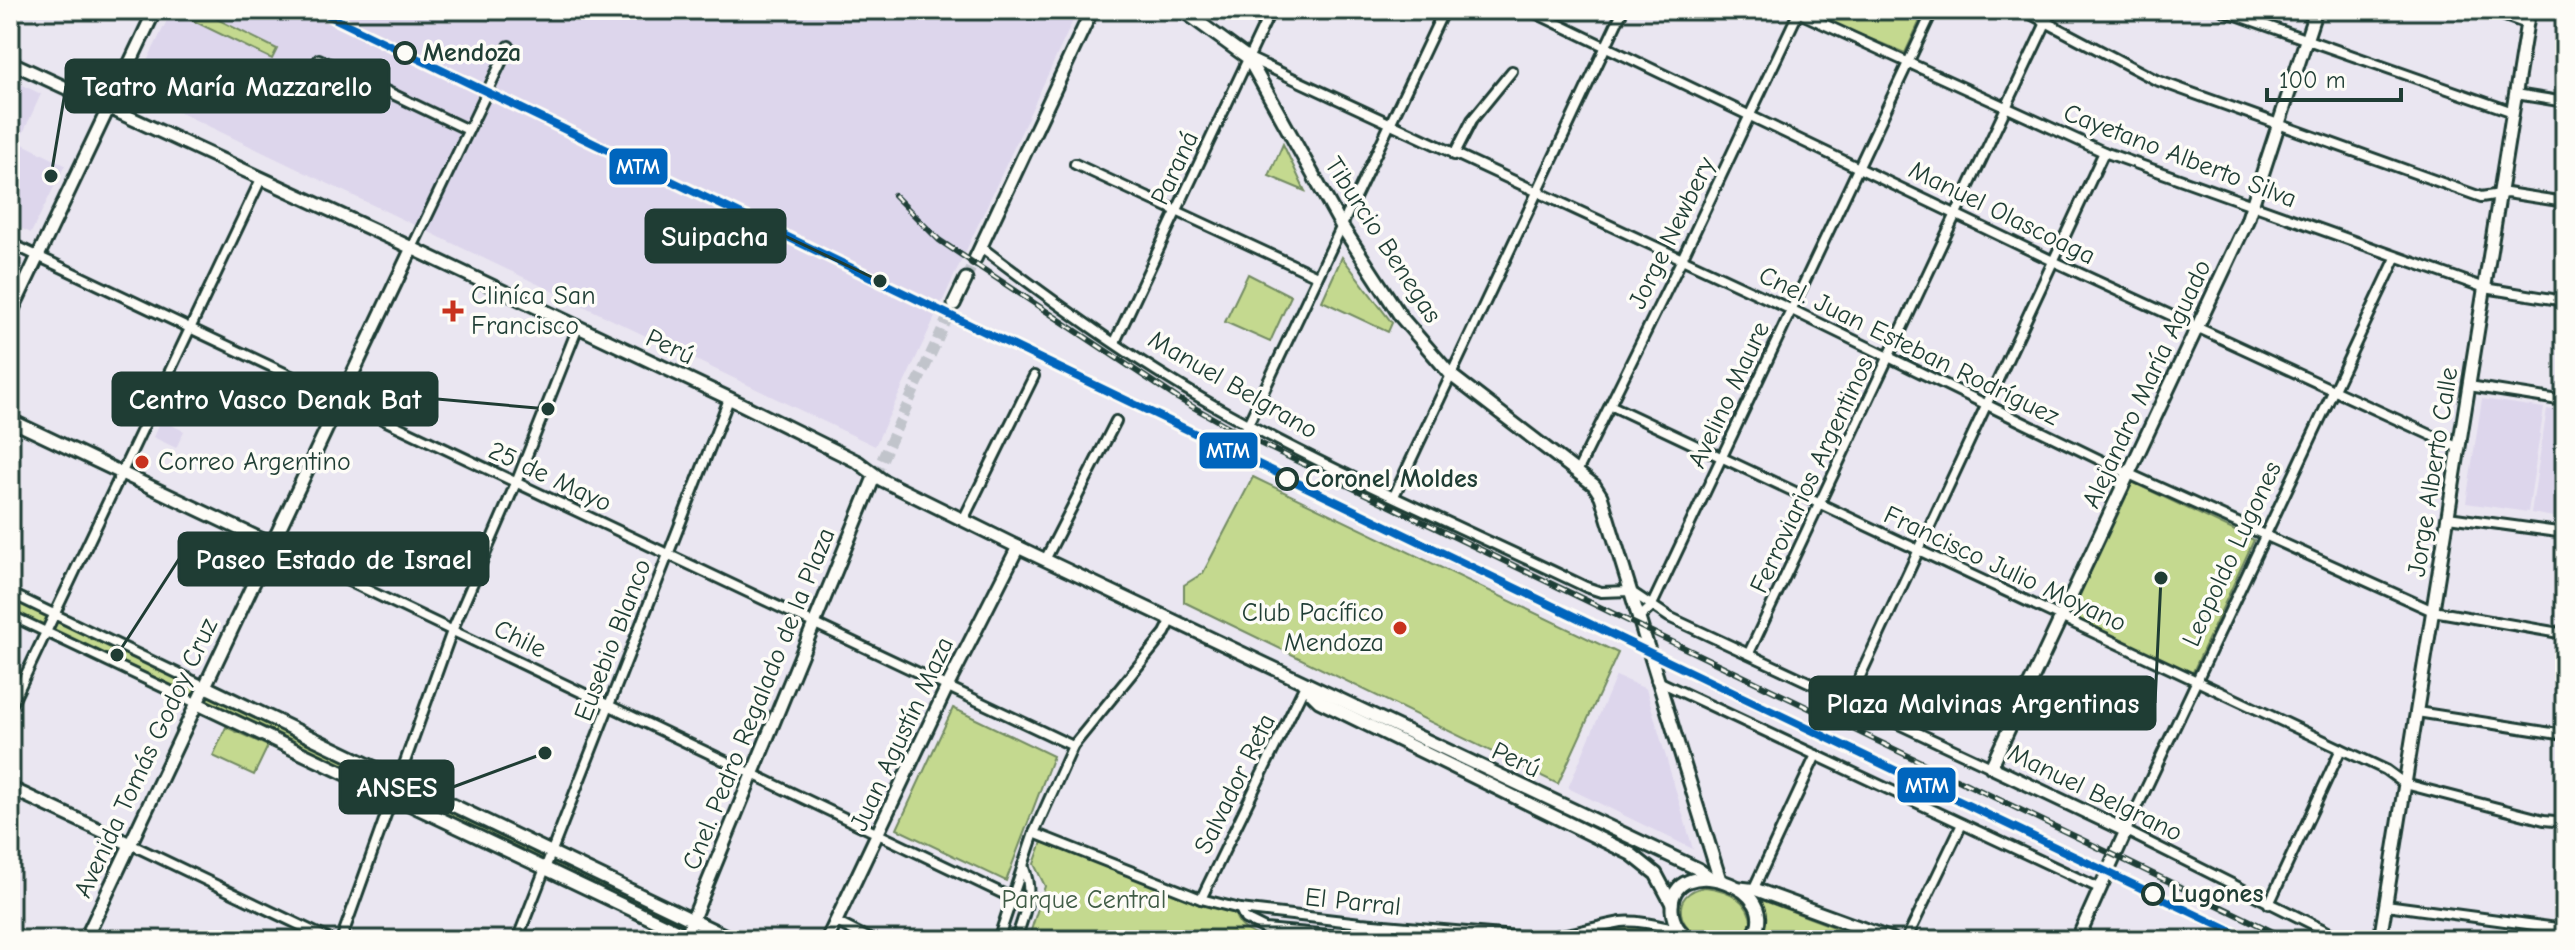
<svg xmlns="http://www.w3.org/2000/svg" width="2575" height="950" font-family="'Comic Neue',sans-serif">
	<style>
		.built { fill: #ddd6ec }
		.green { fill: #c4d98f; stroke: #728b62; stroke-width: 2 }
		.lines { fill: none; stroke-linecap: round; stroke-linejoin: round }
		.secondary-tunnel { stroke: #c1c4cb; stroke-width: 11; stroke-dasharray: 11 5.5; stroke-linecap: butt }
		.street-casing { stroke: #1f3d34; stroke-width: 14 }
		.secondary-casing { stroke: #1f3d34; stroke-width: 17 }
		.street { stroke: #fdfcf7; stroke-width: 8 }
		.secondary { stroke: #fdfcf7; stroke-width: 11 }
		.rail-casing { stroke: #1f3d34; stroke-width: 6 }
		.rail { stroke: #fdfcf7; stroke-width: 3; stroke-dasharray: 9; stroke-linecap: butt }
		.rail-1-casing { stroke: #fdfcf7; stroke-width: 14 }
		.rail-1 { stroke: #0065bd; stroke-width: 8 }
		.stop-dot { fill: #fdfcf7; stroke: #1f3d34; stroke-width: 4 }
		.poi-dot { fill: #c8321e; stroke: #fdfcf7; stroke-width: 3 }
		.labels { text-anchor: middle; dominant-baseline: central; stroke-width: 7; stroke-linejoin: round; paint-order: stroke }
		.stop-label { font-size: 26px; font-weight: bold; fill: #1f3d34; stroke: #fdfcf7; text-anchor: start }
		.street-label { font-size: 26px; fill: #1f3d34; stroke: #fdfcf7 }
		.poi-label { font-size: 26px; fill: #1f3d34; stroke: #fdfcf7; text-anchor: start }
		.park-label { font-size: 26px; fill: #405c46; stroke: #fdfcf7 }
		.leader { fill: none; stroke: #1f3d34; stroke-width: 3 }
		.callout-dot { fill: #1f3d34; stroke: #fdfcf7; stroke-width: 3 }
		.callout { fill: #1f3d34; stroke: #1f3d34; stroke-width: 3 }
		.callout-label { font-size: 28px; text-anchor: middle; font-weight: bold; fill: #fff }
		.line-badge { stroke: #fdfcf7; stroke-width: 3 }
		.badge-label { font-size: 22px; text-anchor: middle; font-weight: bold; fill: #fff }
	</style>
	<rect width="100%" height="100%" fill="#eae6f1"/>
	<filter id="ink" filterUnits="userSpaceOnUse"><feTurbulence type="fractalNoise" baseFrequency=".0125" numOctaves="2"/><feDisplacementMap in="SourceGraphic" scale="16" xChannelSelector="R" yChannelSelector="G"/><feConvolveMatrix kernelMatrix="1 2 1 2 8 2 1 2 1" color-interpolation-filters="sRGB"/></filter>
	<g filter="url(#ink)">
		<g class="built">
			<polygon points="172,10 1078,10 875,446 133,90"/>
			<polygon points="10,79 41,94 19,142 65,165 31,233 10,223"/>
			<polygon points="2482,399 2544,408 2528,512 2466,503"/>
			<polygon points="2547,409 2565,412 2565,519 2531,513"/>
			<polygon points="161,420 184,431 176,448 153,437"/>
			<polygon points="1616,676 1646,689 1693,849 1568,788"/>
		</g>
		<g class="green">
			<polygon points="178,10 199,10 277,49 272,59 177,13"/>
			<polygon points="1809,10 1925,10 1905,53 1807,13"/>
			<polygon points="1283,144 1305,191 1269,176"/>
			<polygon points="1342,257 1392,323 1388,332 1322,301"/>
			<polygon points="1248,274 1291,296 1270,342 1225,322"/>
			<polygon points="1253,477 1618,653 1558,784 1184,602 1184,585 1203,573"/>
			<polygon points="2130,481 2254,540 2192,674 2067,615"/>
			<polygon points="10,593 692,920 686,936 10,615"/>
			<polygon points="953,708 1053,756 1006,881 897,829"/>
			<polygon points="226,727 268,746 254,775 213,756"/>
			<path d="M 1042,842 L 1201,903 L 1234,912 C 1241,937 1266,938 1289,940 L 1028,940 L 1045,886 L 1034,864 Z"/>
			<path d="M 1705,887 C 1729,890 1749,899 1752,925 L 1746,937 L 1742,940 C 1731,940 1718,942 1708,939 C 1677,932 1668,893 1705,887 Z"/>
			<polygon points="1762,900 1869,940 1757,940 1764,922"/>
			<polygon points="1627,925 1658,933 1665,940 1585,940"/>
		</g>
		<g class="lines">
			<g class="secondary-tunnel">
				<polyline points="966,279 975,259"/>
				<polyline points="875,475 954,304"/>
			</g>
			<g class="street-casing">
				<g id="street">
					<polyline points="1529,10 2053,261 2459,448"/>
					<polyline points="1793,10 2104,152 2485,288 2565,301"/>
					<polyline points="2023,10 2156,80 2481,197 2507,193 2565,202"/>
					<polyline points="2222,10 2513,112"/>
					<polyline points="2488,10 2527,24"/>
					<polyline points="1249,58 1792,310 2129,474 2433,611 2565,634"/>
					<polyline points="319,59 468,130"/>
					<polyline points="2516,94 2565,102"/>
					<polyline points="1454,155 1472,120 1512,71"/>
					<polyline points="1075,164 1317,276"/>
					<polyline points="10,243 1073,746"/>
					<path d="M 981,247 C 1055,303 1132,359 1213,405 C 1333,473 1461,527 1586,587 L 1601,592 L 1630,591 L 1669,617 L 1991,767"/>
					<polyline points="412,248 509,46"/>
					<polyline points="1115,342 1271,10"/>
					<polyline points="2469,386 2565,401"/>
					<polyline points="1610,405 2386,770 2405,784 2544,820 2565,822"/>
					<polyline points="1231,460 1444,10"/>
					<polyline points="1577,472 1681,261 1799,11"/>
					<polyline points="1394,496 1623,10"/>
					<polyline points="2448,517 2565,533"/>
					<polyline points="963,520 1034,376"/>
					<polyline points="271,544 1012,898"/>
					<polyline points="1045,560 1116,421"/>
					<polyline points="10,593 204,686"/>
					<polyline points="10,615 196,703"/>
					<polyline points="1637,620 1651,607 1933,10"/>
					<polyline points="1749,653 2052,10"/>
					<polyline points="1656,680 2099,888"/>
					<polyline points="1849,700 2104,152"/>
					<polyline points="10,708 261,179"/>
					<polyline points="2417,712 2565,735"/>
					<polyline points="2562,822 2565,802"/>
					<path d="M 1034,833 L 1201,899 L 1240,909 L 1361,923 L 1539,938 C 1570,936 1592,927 1621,922 C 1640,920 1660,926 1679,930"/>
					<polyline points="130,844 331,940"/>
					<polyline points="1753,890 1816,755"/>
					<polyline points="1201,899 1305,685"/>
					<polyline points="2269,904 2341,749"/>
					<polyline points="2386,905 2565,929"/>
					<polyline points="1240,909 1245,919 1265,929 1384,940"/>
					<polyline points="836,922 872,940"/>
					<polyline points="341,940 452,631 516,483 578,327"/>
					<polyline points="517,940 729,399"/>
					<polyline points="998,940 1034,833 1073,746 1165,633 1171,621"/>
					<path d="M 1016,940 C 1025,909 1035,896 1023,865"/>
					<polyline points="1906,940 1962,824"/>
					<polyline points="2344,940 2126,831 2396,258"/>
				</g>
			</g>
			<g class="secondary-casing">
				<g id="secondary">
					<polyline points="1182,10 1248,58 1341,225 1401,317 1451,375 1594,485 1601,496 1720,880"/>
					<polyline points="10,62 397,241 741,404 858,462 882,480 1018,547 1698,869 1708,876"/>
					<polyline points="975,259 1092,10"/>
					<polyline points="954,304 966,279"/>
					<polyline points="10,315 155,10"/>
					<polyline points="10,420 271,544"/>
					<polyline points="204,686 734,940"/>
					<polyline points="1307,689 1319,701 1631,854 1656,874 1672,904"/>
					<polyline points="196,703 696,940"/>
					<polyline points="10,788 130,844"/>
					<polyline points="1740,888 1757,890 1894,940"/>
					<polyline points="690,926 875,475"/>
					<polyline points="85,940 412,248"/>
					<polyline points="827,940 947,687 1018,547"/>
					<path d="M 1691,940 C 1680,932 1673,924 1672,910 C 1668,848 1792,888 1750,940"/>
					<polyline points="2077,940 2126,831 1991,767 2247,221 2316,10"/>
					<polyline points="2380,940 2529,10"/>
				</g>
			</g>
			<use href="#street" class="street"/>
			<use href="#secondary" class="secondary"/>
			<g class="rail-casing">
				<polyline id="rail" points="894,195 939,240 960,254 1177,398 1243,435 2290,940"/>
			</g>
			<use href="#rail" class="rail"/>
			<g class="rail-1-casing">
				<path id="rail-1" d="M 317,10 C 959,324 1605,630 2249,940"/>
			</g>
			<use href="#rail-1" class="rail-1"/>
		</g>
	</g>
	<g class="stop-dot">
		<circle cx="405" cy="53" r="10"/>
		<circle cx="1287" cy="479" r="10"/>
		<circle cx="2153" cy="894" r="10"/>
	</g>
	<g class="poi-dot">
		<path d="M449 299h8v8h8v8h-8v8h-8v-8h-8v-8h8z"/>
		<circle cx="142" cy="462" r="8"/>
		<circle cx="1400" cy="628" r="8"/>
	</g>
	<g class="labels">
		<g class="stop-label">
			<text x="423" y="53">Mendoza</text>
			<text x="1305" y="479">Coronel Moldes</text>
			<text x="2171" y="894">Lugones</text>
		</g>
		<g class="street-label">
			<text transform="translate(2180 156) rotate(21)">Cayetano Alberto Silva</text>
			<text transform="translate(1175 168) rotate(-65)">Paraná</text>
			<text transform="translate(2002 213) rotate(26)">Manuel Olascoaga</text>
			<text transform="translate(1672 233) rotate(-64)">Jorge Newbery</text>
			<text transform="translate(1383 240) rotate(57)">Tiburcio Benegas</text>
			<text transform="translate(1909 346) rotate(26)">Cnel. Juan Esteban Rodríguez</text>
			<text transform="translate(670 347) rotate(25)">Perú</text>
			<text transform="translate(2147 384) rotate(-65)">Alejandro María Aguado</text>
			<text transform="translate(1233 385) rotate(30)">Manuel Belgrano</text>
			<text transform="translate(1729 395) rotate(-65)">Avelino Maure</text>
			<text transform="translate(2433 472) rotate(-81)">Jorge Alberto Calle</text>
			<text transform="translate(1812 475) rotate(-65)">Ferroviarios Argentinos</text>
			<text transform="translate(550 477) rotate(25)">25 de Mayo</text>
			<text transform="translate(2232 554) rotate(-65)">Leopoldo Lugones</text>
			<text transform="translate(2005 569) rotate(25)">Francisco Julio Moyano</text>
			<text transform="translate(520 639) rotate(26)">Chile</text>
			<text transform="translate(613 640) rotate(-69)">Eusebio Blanco</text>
			<text transform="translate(759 699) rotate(-68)">Cnel. Pedro Regalado de la Plaza</text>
			<text transform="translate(902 734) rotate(-65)">Juan Agustín Maza</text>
			<text transform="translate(146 758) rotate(-65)">Avenida Tomás Godoy Cruz</text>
			<text transform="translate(1516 760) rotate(25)">Perú</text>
			<text transform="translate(1235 784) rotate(-64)">Salvador Reta</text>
			<text transform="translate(2095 793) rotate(26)">Manuel Belgrano</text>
			<text transform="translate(1353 902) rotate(6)">El Parral</text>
		</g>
		<g class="poi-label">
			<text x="471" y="296">Cliníca San<tspan x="471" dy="30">Francisco</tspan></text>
			<text x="158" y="462">Correo Argentino</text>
			<text x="1384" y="613" text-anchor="end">Club Pacífico<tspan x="1384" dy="30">Mendoza</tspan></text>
		</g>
		<g class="park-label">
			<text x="1084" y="900">Parque Central</text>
		</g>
	</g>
	<path class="leader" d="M51 176L66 86M880 281L785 236M548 409L437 399M117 655L179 559M2161 578L2155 703M545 753L453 787"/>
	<g class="callout-dot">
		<circle cx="51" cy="176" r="8"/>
		<circle cx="880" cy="281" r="8"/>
		<circle cx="548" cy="409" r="8"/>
		<circle cx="117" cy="655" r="8"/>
		<circle cx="2161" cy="578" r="8"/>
		<circle cx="545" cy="753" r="8"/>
	</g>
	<g class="callout">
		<rect x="66" y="60" width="323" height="52" rx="8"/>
		<rect x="646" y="210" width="139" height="52" rx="8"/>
		<rect x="113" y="373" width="324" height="52" rx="8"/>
		<rect x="179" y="533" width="309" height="52" rx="8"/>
		<rect x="1810" y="677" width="345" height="52" rx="8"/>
		<rect x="340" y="761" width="113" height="52" rx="8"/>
	</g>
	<g class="callout-label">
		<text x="227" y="96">Teatro María Mazzarello</text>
		<text x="715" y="246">Suipacha</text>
		<text x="275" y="409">Centro Vasco Denak Bat</text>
		<text x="334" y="569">Paseo Estado de Israel</text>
		<text x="1983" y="713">Plaza Malvinas Argentinas</text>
		<text x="397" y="797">ANSES</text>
	</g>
	<g class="line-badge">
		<rect x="608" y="147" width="61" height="39" rx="8" fill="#0065bd"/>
		<rect x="1198" y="431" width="61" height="39" rx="8" fill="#0065bd"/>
		<rect x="1896" y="766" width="61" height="38" rx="8" fill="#0065bd"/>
	</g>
	<g class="badge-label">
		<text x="638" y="174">MTM</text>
		<text x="1228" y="458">MTM</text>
		<text x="1927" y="793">MTM</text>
	</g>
	<rect width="2575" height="950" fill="none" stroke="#fdfcf7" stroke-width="40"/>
	<rect x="20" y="20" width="2535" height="910" fill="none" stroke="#1f3d34" stroke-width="3" filter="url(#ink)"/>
	<path d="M2267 88v12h134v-12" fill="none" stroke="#1f3d34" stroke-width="4"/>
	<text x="2279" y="88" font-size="24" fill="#1f3d34" stroke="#fdfcf7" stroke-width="6" paint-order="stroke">100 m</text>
</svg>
